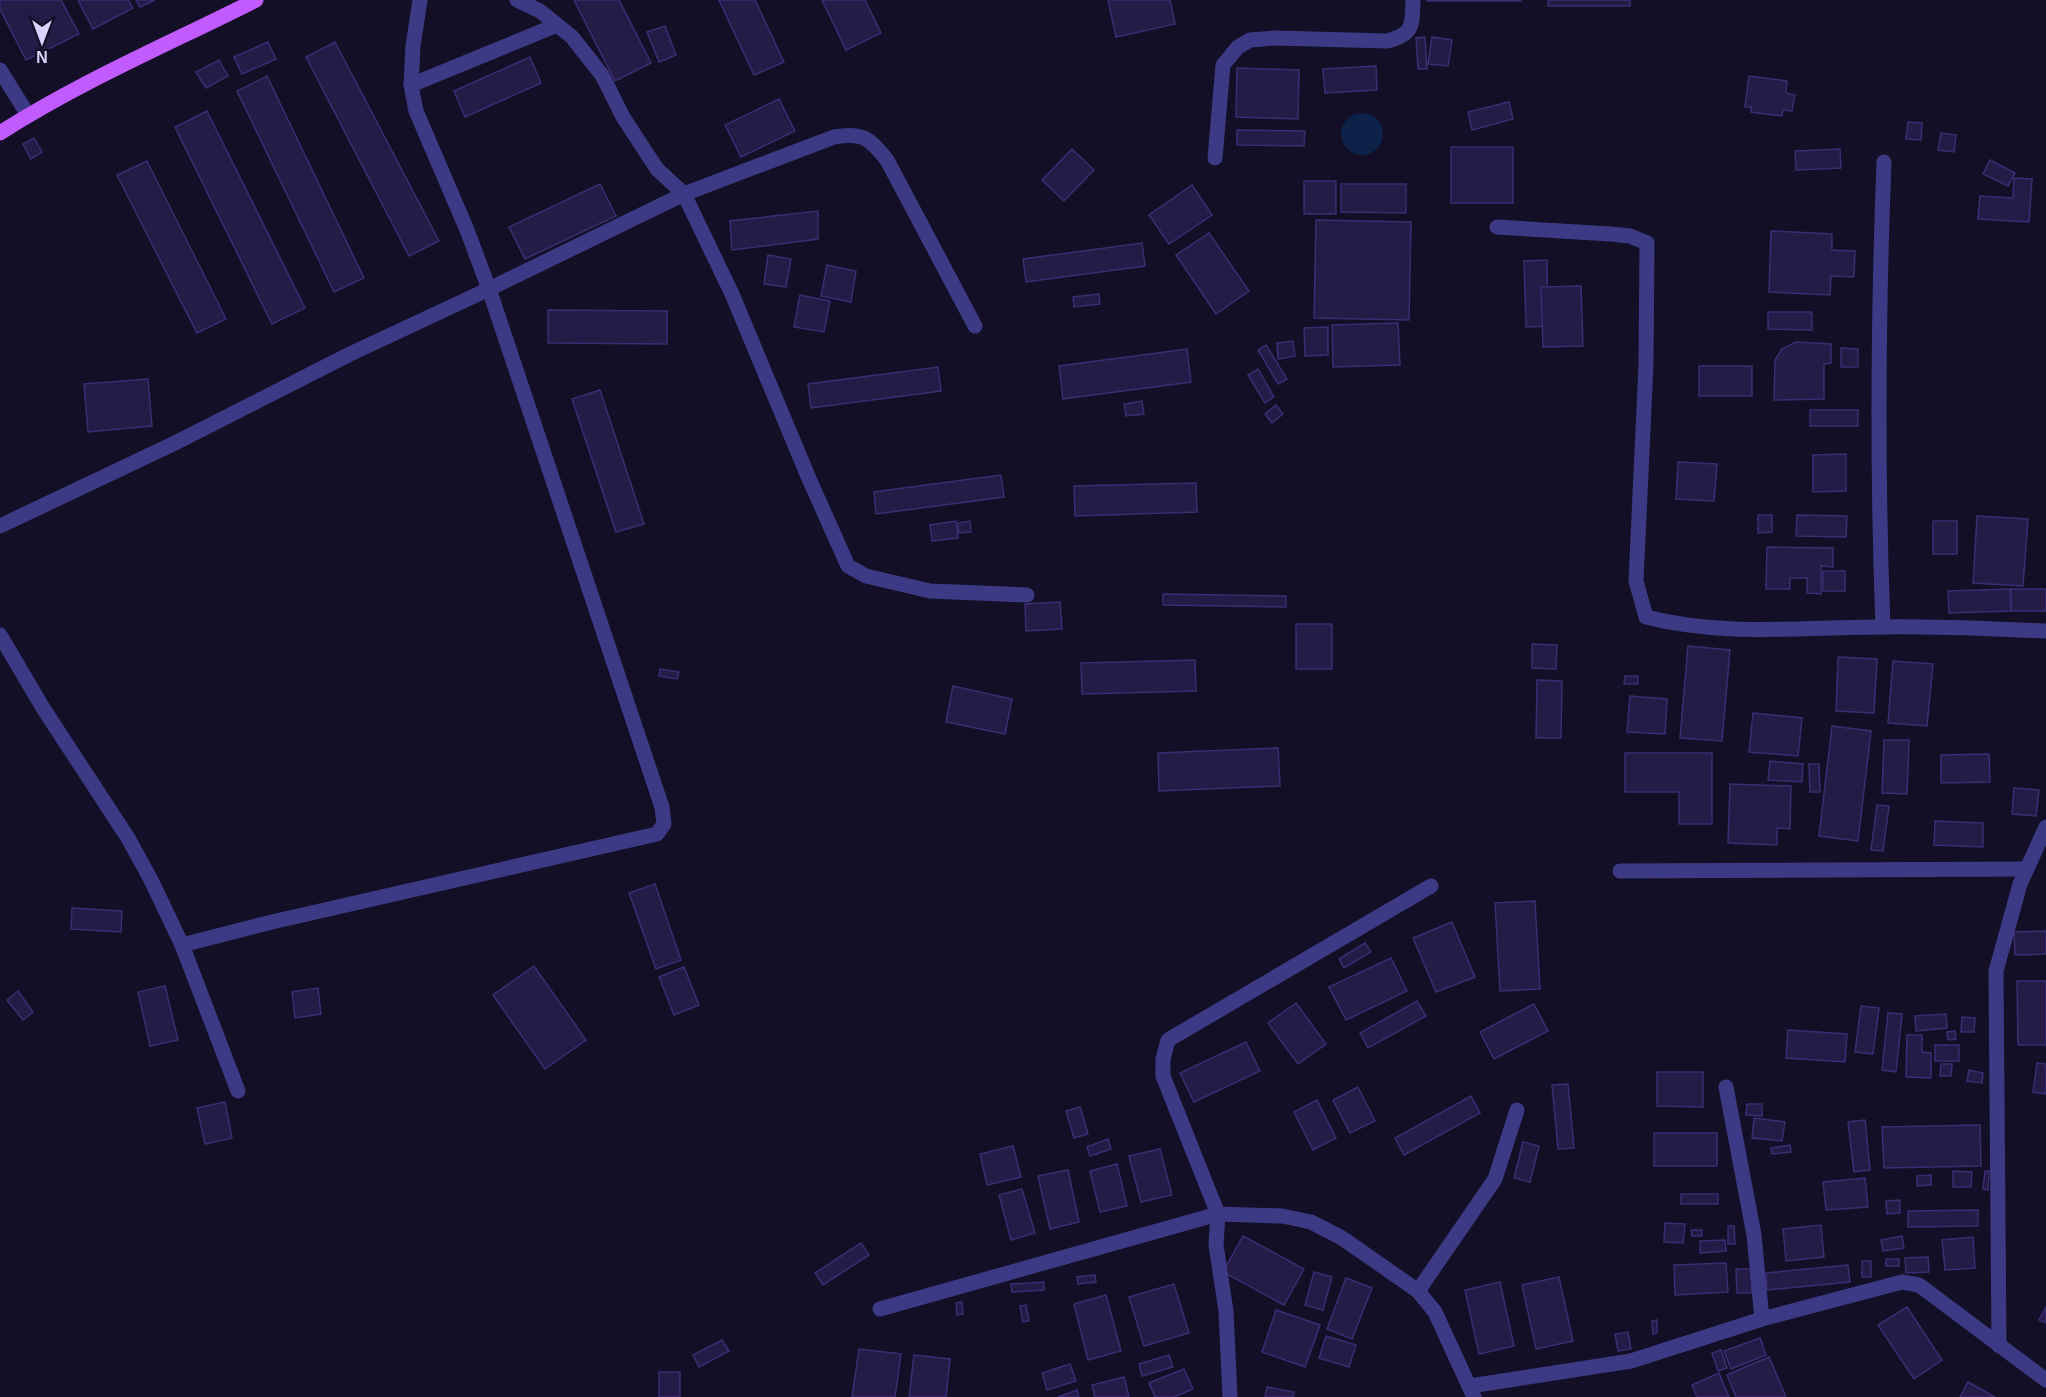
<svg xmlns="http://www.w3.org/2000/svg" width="2046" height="1397" font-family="Helvetica,sans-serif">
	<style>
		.water { fill: #0c2248 }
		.building { fill: #241b47; stroke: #3b2d73; stroke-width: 1.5 }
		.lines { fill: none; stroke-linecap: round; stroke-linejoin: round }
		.minor { stroke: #3d3a85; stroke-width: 15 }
		.major { stroke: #c25bff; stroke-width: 15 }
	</style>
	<rect width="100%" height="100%" fill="#130f26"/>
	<circle class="water" cx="1362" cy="134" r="21"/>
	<g class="building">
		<polygon points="0,0 61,0 79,34 26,60 0,9"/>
		<polygon points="78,0 128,0 133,8 93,29"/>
		<polygon points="136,0 155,0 140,7"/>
		<polygon points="574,0 619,0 651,63 615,81"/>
		<polygon points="719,0 755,0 784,62 754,75"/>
		<polygon points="822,0 865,0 881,33 846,50"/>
		<polygon points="1108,0 1170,0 1175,24 1116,37"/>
		<rect x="1427" y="0" width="94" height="1"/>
		<rect x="1548" y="0" width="82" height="6"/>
		<polygon points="665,26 676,55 659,62 647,32"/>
		<polygon points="1425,37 1427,69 1418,69 1416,38"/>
		<polygon points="1432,37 1452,40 1448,66 1428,64"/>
		<polygon points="268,42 276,59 242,74 234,57"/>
		<polygon points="335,42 439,241 409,256 306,57"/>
		<polygon points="530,57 541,83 465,117 454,91"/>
		<polygon points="219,60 228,76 206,88 196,72"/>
		<polygon points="1376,66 1377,90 1325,93 1323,69"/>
		<polygon points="1237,68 1299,70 1298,119 1236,117"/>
		<polygon points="267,76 364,278 334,292 237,91"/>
		<polygon points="1749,76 1787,81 1786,93 1795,95 1792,111 1783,110 1782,116 1751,112 1751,107 1745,107"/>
		<polygon points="779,99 795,131 741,157 725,125"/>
		<polygon points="1509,102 1513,119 1472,130 1468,112"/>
		<polygon points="207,111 305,308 272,324 175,127"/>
		<polygon points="1908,122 1922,123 1921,140 1906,139"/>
		<polygon points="1237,130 1305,131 1304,146 1237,145"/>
		<polygon points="1941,133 1956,135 1954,152 1938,150"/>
		<polygon points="34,138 42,152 31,159 23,144"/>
		<rect x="1451" y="147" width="62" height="56"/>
		<polygon points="1072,149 1094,170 1064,201 1042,180"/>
		<polygon points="1840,149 1841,168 1796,170 1795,151"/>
		<polygon points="1990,160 2015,173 2008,186 1983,174"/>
		<polygon points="147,161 226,319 197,333 117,175"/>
		<polygon points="2014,178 2032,179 2029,222 1978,219 1980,196 2013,198"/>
		<rect x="1304" y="181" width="32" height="33"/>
		<polygon points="600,184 616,216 525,259 509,227"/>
		<polygon points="1341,184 1406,184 1406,213 1341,212"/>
		<polygon points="1192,185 1212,215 1169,244 1149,215"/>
		<polygon points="818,211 818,239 732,250 730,221"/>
		<polygon points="1316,220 1411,222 1409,320 1314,318"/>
		<polygon points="1771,231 1832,234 1832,250 1855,251 1854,277 1831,276 1830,295 1769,292"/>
		<polygon points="1209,233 1249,291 1216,314 1176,255"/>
		<polygon points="1142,243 1145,266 1026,282 1023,259"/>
		<polygon points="768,255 791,259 786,287 764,284"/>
		<polygon points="1547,260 1548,326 1526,327 1524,261"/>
		<polygon points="827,265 856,271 851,302 821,296"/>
		<polygon points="1581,286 1583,346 1543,347 1541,287"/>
		<polygon points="1099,294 1100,304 1074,307 1073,297"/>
		<polygon points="800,295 830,301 824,332 794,327"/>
		<polygon points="548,310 667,311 667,344 548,343"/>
		<polygon points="1768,312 1812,312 1812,330 1768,329"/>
		<polygon points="1398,323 1400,365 1333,367 1332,325"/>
		<polygon points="1328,327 1328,355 1305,356 1304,328"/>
		<polygon points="1293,341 1295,356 1278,359 1277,343"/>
		<polygon points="1796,342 1831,344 1831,363 1824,364 1824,399 1774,400 1775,360 1782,349"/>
		<polygon points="1266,345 1287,379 1278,384 1258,350"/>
		<polygon points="1841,348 1858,349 1858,367 1841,367"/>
		<polygon points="1187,349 1191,382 1063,399 1059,366"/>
		<rect x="1699" y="366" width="53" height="30"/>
		<polygon points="938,367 941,391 811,408 808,384"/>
		<polygon points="1258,369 1274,397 1265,403 1248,375"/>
		<polygon points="148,379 152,426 88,432 84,384"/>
		<polygon points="600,390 644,524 616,532 572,399"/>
		<polygon points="1142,401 1144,414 1126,416 1124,404"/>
		<polygon points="1276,405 1283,414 1272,423 1265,414"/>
		<rect x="1810" y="410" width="48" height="16"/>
		<polygon points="1846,454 1846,491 1813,492 1813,455"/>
		<polygon points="1678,462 1717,464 1714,501 1676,499"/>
		<polygon points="1001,475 1004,497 876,514 874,492"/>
		<polygon points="1196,483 1197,512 1075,516 1074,486"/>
		<polygon points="1758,515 1772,515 1772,532 1758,533"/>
		<polygon points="1797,515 1847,516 1846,537 1796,536"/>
		<polygon points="1977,516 2028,519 2023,586 1973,583"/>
		<polygon points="956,521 958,538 932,541 930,525"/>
		<polygon points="970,521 971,532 959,533 958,523"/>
		<rect x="1933" y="521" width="24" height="33"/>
		<polygon points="1767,547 1833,548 1833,567 1821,566 1821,594 1807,593 1807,578 1790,578 1790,589 1766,589"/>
		<rect x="1823" y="571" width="22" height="20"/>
		<polygon points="2010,589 2011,611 1949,613 1948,591"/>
		<rect x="2011" y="589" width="35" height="22"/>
		<polygon points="1163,594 1286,596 1286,607 1163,605"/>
		<polygon points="1060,602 1062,629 1026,631 1025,604"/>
		<rect x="1296" y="624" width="36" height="45"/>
		<polygon points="1532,644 1557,645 1556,669 1532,668"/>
		<polygon points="1688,646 1730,650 1722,741 1680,738"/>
		<polygon points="1838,657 1877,659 1874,713 1836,711"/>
		<polygon points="1195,660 1196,691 1082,694 1081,663"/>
		<polygon points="1893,661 1933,664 1927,726 1888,723"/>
		<polygon points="660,669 679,672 677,679 659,676"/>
		<polygon points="1625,676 1638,676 1638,684 1624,684"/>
		<polygon points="1537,680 1562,681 1561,738 1536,738"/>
		<polygon points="953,686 1012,699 1005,734 946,722"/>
		<polygon points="1630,696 1667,699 1665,734 1627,732"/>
		<polygon points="1753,713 1802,718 1798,756 1749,752"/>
		<polygon points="1832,726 1871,731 1858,841 1819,836"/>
		<polygon points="1884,740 1909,740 1907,794 1882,793"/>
		<polygon points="1278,748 1280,786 1159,791 1158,753"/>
		<polygon points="1625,753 1712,753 1712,824 1679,824 1679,792 1625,792"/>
		<polygon points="1989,754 1990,782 1941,783 1941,755"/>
		<polygon points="1770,761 1803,764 1802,782 1768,780"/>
		<polygon points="1809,764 1819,764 1820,792 1810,792"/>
		<polygon points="1730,784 1791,786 1790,829 1777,828 1777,845 1728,843"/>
		<polygon points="2014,788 2039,790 2036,816 2012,814"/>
		<polygon points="1877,805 1889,806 1883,851 1871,850"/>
		<polygon points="1935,821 1983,823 1983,847 1934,845"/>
		<polygon points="655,884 681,960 656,969 629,893"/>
		<polygon points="1535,901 1540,989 1500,991 1495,903"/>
		<polygon points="72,908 122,911 121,932 71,929"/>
		<polygon points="1452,922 1475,977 1436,992 1413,938"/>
		<polygon points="2046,931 2046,954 2015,955 2014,932"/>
		<polygon points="1365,943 1371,952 1344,968 1339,959"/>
		<polygon points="1391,958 1407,991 1346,1020 1329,987"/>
		<polygon points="534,966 586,1040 545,1069 493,995"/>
		<polygon points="684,967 699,1005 674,1015 659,977"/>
		<polygon points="2017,981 2046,981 2046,1045 2018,1045"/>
		<polygon points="165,986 178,1040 150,1046 138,992"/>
		<polygon points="318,988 321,1014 295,1018 292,992"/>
		<polygon points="18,991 33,1012 23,1020 7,1000"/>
		<polygon points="1417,1001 1426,1016 1368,1048 1360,1033"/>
		<polygon points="1296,1003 1326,1044 1298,1064 1268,1023"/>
		<polygon points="1534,1004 1548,1031 1494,1059 1480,1032"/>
		<polygon points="1861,1006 1879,1008 1873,1054 1855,1052"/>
		<polygon points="1888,1013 1902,1014 1896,1072 1882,1070"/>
		<polygon points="1946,1014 1947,1028 1916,1031 1915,1016"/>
		<polygon points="1962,1017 1975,1018 1974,1032 1961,1032"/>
		<polygon points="1788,1030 1847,1034 1845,1062 1786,1058"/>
		<polygon points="1955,1031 1956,1039 1948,1040 1947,1032"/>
		<polygon points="1907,1035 1922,1035 1922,1052 1931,1053 1931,1078 1906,1077"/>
		<polygon points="1246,1042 1260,1071 1194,1102 1180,1073"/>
		<rect x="1935" y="1045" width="24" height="16"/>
		<polygon points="2037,1063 2046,1064 2046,1094 2033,1092"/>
		<polygon points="1941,1064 1952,1064 1951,1076 1940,1076"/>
		<polygon points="1969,1070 1983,1073 1982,1083 1967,1081"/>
		<polygon points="1657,1072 1703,1072 1703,1107 1657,1106"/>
		<polygon points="1568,1084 1574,1148 1558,1149 1552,1085"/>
		<polygon points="1358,1087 1375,1121 1350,1133 1333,1100"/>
		<polygon points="1471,1096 1480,1113 1404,1155 1395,1138"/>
		<polygon points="1317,1100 1336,1138 1313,1150 1294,1112"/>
		<polygon points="225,1102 232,1138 205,1144 197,1108"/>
		<polygon points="1747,1104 1762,1104 1762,1116 1746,1115"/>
		<polygon points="1080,1107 1088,1134 1074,1138 1066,1111"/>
		<polygon points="1754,1118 1785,1122 1782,1141 1752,1138"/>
		<polygon points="1865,1120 1870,1170 1854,1172 1848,1122"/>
		<polygon points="1980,1125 1981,1166 1884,1168 1882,1127"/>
		<rect x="1654" y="1133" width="63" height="33"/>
		<polygon points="1108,1139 1111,1149 1090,1156 1087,1147"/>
		<polygon points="1523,1142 1539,1146 1530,1182 1514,1178"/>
		<polygon points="1790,1145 1791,1152 1772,1154 1771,1148"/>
		<polygon points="1013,1146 1021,1177 987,1185 980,1154"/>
		<polygon points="1160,1149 1172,1195 1141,1202 1129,1156"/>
		<polygon points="1117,1164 1127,1206 1100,1212 1090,1171"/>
		<polygon points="1068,1170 1079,1222 1050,1229 1038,1176"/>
		<polygon points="1953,1171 1972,1172 1971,1187 1953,1187"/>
		<polygon points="1985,1171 1989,1171 1988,1190 1983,1189"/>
		<polygon points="1931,1175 1931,1185 1917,1186 1917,1176"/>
		<polygon points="1865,1178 1868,1207 1826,1210 1823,1182"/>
		<polygon points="1022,1189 1035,1233 1011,1240 999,1195"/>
		<rect x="1681" y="1194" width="37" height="10"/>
		<polygon points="1900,1200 1900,1213 1887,1214 1886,1201"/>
		<polygon points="1978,1210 1978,1226 1908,1227 1908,1211"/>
		<polygon points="1665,1223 1685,1224 1683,1243 1664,1242"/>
		<polygon points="1821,1225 1824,1257 1786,1261 1783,1229"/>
		<polygon points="1728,1226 1734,1226 1735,1244 1728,1244"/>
		<polygon points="1691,1230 1702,1230 1702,1236 1692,1236"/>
		<polygon points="1243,1236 1304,1269 1284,1305 1223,1272"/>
		<polygon points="1902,1236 1904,1248 1883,1251 1881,1240"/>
		<polygon points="1973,1237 1975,1268 1945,1270 1942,1240"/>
		<polygon points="1725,1240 1726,1251 1700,1253 1700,1241"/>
		<polygon points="861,1243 869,1255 823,1285 815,1273"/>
		<polygon points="1928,1257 1929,1272 1906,1273 1905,1258"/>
		<rect x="1886" y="1259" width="13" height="7"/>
		<rect x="1862" y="1261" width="9" height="16"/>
		<polygon points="1726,1263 1728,1292 1675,1295 1674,1265"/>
		<polygon points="1848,1265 1850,1282 1767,1290 1766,1273"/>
		<polygon points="1736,1269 1751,1269 1752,1293 1737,1293"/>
		<polygon points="1314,1272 1332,1277 1323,1310 1305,1305"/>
		<polygon points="1095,1275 1096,1282 1078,1284 1077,1277"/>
		<polygon points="1559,1277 1573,1341 1536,1349 1522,1285"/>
		<polygon points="1346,1278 1372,1288 1352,1339 1327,1329"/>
		<polygon points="1044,1282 1044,1290 1012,1292 1011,1284"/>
		<polygon points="1500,1282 1514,1346 1479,1354 1465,1290"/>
		<polygon points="1174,1284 1189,1333 1144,1346 1129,1297"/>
		<polygon points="1106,1295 1121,1351 1088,1360 1074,1304"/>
		<polygon points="962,1302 963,1314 957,1315 956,1303"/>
		<polygon points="1026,1305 1029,1321 1023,1322 1020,1306"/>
		<polygon points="1907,1307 1942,1360 1914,1379 1878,1325"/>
		<polygon points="2046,1307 2046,1323 2039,1320"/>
		<polygon points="1276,1310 1320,1325 1305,1367 1262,1352"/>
		<polygon points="1657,1320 1657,1333 1653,1334 1652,1321"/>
		<polygon points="1628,1332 1631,1349 1618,1351 1615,1334"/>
		<polygon points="1326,1336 1356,1345 1349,1367 1319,1358"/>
		<polygon points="1760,1338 1766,1355 1731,1369 1724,1351"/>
		<polygon points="722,1340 729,1351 699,1367 693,1355"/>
		<polygon points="859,1349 901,1354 895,1397 852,1397"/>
		<polygon points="1721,1350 1727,1368 1718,1371 1712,1353"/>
		<polygon points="914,1355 950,1359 946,1397 909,1397"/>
		<polygon points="1169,1355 1173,1367 1142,1376 1139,1364"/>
		<polygon points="1769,1357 1786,1397 1736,1397 1727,1375"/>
		<polygon points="1070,1364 1076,1381 1047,1390 1042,1373"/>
		<polygon points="1184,1369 1193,1389 1174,1397 1155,1397 1149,1383"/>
		<rect x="659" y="1372" width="21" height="25"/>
		<polygon points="1719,1373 1729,1397 1697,1397 1692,1385"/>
		<polygon points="1124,1377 1129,1397 1095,1397 1092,1385"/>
		<polygon points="1968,1382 1995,1397 1960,1397"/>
		<polygon points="1267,1387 1294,1392 1293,1397 1265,1397"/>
		<polygon points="1077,1390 1079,1397 1058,1397"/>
	</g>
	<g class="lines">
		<g class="minor">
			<polyline points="517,0 540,11 572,37 602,75 623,117 657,169 684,194 732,294 810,481 848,566 866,576 930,591 1027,595"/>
			<polyline points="0,70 28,115"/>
			<polyline points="411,85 557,25"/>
			<path d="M 1215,158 L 1223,65 L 1238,47 L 1250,40 L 1275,38 L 1387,41 C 1414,34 1412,26 1413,0"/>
			<path d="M 1497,227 L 1610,234 L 1630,236 L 1647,243 L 1646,365 L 1636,581 L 1646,617 C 1724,637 1802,627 1882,627 C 1936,626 1991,629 2046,631"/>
			<path d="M 0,526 L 175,443 L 350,354 L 489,289 L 684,194 L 834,137 C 862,132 870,138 887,160 L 975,326"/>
			<path d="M 1883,627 C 1877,472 1878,317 1884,162"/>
			<polyline points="0,635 43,708 128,838 151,880 182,945 238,1091"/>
			<polyline points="1620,871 2026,869"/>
			<polyline points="182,945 272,922 657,834 664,824 662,807 489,289 467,230 416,111 411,85 413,46 420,0"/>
			<polyline points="1726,1087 1754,1235 1762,1319"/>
			<polyline points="1418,1291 1495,1179 1517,1110"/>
			<polyline points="880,1309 1218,1214 1282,1216 1311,1222 1342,1238 1418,1291 1435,1312 1474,1397"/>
			<polyline points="1999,1346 1996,971 2020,884 2046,827"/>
			<polyline points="1470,1386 1631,1361 1762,1319 1902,1282 1919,1285 2046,1380"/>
			<polyline points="1230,1397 1226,1311 1216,1245 1218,1214 1163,1076 1163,1059 1168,1040 1431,886"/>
		</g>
		<path class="major" d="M 0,133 C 81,81 171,43 256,0"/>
	</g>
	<g transform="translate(42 42) rotate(180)" stroke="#130f26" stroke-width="4.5" paint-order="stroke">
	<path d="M0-4.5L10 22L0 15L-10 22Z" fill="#d9d4ff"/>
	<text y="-9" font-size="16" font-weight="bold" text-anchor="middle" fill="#d9d4ff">N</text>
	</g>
</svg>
